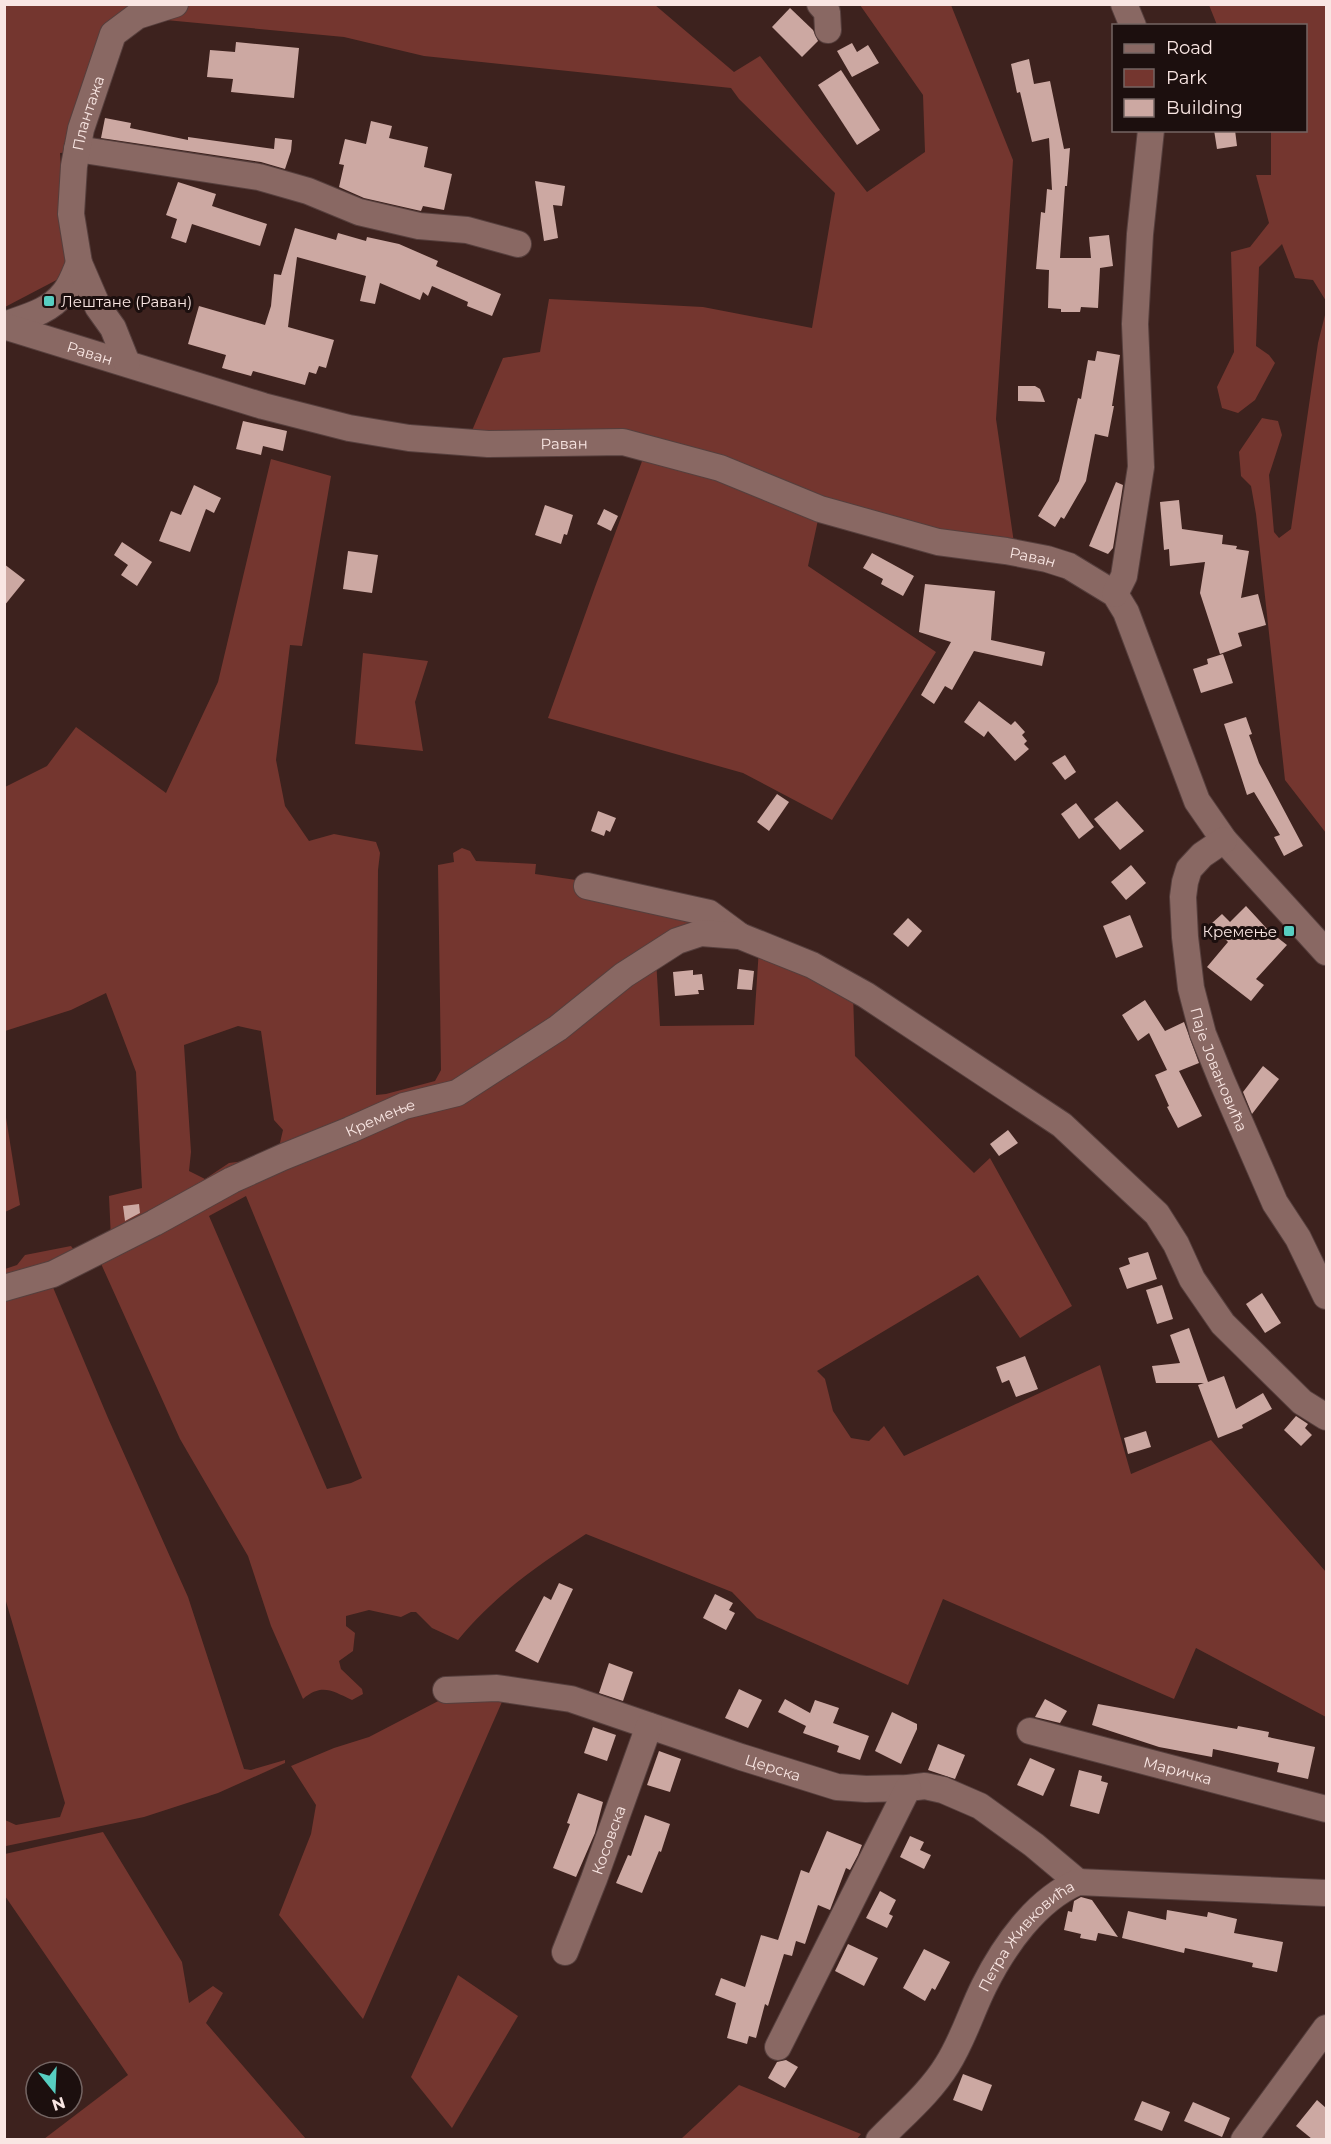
<svg xmlns="http://www.w3.org/2000/svg" width="1331" height="2144" font-family="Montserrat,sans-serif">
	<style>
		.green { fill: #74362f; fill-rule: evenodd }
		.building { fill: #cca8a2 }
		.lines { fill: none; stroke-linecap: round; stroke-linejoin: round }
		.minor-casing { stroke: #563f3d; stroke-width: 28 }
		.minor { stroke: #896863; stroke-width: 26 }
		.poi-dot { fill: #57cec1; stroke: #1c0f0e; stroke-width: 2 }
		.labels { text-anchor: middle; dominant-baseline: central; stroke-width: 6; stroke-linejoin: round; paint-order: stroke }
		.street-label { font-size: 15px; fill: #f9e6e3; stroke: #1c0f0e }
		.poi-label { font-size: 15px; fill: #f9e6e3; stroke: #1c0f0e; text-anchor: start }
	</style>
	<rect width="100%" height="100%" fill="#3d221e"/>
	<g class="green">
		<polygon points="5,5 655,5 734,72 760,56 867,192 925,152 923,95 860,5 951,5 1013,160 996,419 1014,543 931,532 824,501 723,461 471,433 503,358 540,352 549,299 703,307 812,328 835,193 739,99 731,88 424,56 344,37 155,19 126,38 86,151 60,153 68,274 5,307"/>
		<polygon points="1209,5 1326,5 1326,301 1313,280 1295,278 1282,244 1259,267 1256,346 1269,355 1275,363 1255,400 1238,413 1222,408 1217,387 1234,352 1231,252 1250,247 1269,223 1256,175 1271,175 1271,131 1306,130 1306,26 1217,25"/>
		<polygon points="1326,311 1326,833 1285,780 1256,514 1251,486 1241,476 1239,452 1262,418 1278,421 1282,435 1269,475 1274,532 1279,538 1291,529 1318,343"/>
		<polygon points="644,456 716,475 818,520 808,566 936,652 832,820 743,773 548,718 595,587"/>
		<polygon points="271,459 331,476 302,646 290,645 276,760 285,806 309,841 334,834 376,842 380,853 378,870 376,1095 386,1094 435,1081 441,1070 438,865 454,862 453,853 462,848 470,851 476,861 536,864 535,874 583,881 710,917 456,1089 279,1147 283,1130 274,1120 261,1031 238,1026 184,1045 191,1152 189,1171 205,1179 229,1163 244,1161 111,1239 109,1196 142,1188 136,1072 106,993 71,1010 5,1031 5,787 47,766 76,727 166,793 218,682"/>
		<polygon points="363,653 428,661 415,702 423,751 355,744"/>
		<path d="M 759,948 L 853,993 L 855,1056 L 974,1173 L 990,1158 L 1072,1306 L 1020,1338 L 978,1275 L 817,1371 L 825,1379 L 833,1411 L 851,1438 L 869,1441 L 884,1426 L 904,1456 L 1100,1365 L 1131,1474 L 1211,1440 L 1326,1572 L 1326,1717 L 1196,1648 L 1174,1699 L 943,1599 L 908,1685 L 757,1618 L 732,1592 L 586,1534 C 538,1565 495,1595 458,1640 L 432,1628 L 416,1612 L 411,1612 L 401,1617 L 369,1610 L 346,1616 L 346,1626 L 355,1633 L 353,1651 L 339,1661 L 341,1669 L 362,1689 L 363,1694 L 352,1700 C 332,1691 322,1683 303,1699 L 271,1626 L 248,1556 L 180,1439 L 98,1257 L 404,1110 L 656,959 L 660,1026 L 754,1025 ZM 246,1196 L 362,1478 L 351,1483 L 327,1489 L 209,1216 Z"/>
		<polygon points="4,1105 20,1205 5,1212 4,1212"/>
		<polygon points="71,1246 76,1253 52,1285 108,1418 188,1597 244,1769 251,1770 285,1760 285,1763 218,1793 144,1817 6,1846 5,1820 16,1825 60,1817 65,1803 5,1598 5,1269 17,1265 25,1255"/>
		<polygon points="505,1695 363,2019 279,1915 311,1834 316,1805 291,1766 334,1748 369,1737 446,1697"/>
		<polygon points="103,1832 182,1962 189,2003 213,1986 223,1993 206,2023 306,2139 44,2139 128,2075 5,1896 5,1854"/>
		<polygon points="458,1975 518,2016 452,2128 411,2077"/>
		<polygon points="739,2085 861,2134 856,2140 681,2139"/>
	</g>
	<g class="building">
		<polygon points="790,8 813,30 818,41 802,57 772,27"/>
		<polygon points="236,42 299,48 294,98 231,92 233,79 207,77 210,50 235,52"/>
		<polygon points="852,43 857,52 868,45 879,63 852,77 837,51"/>
		<polygon points="1029,59 1034,84 1050,81 1064,149 1070,148 1067,186 1065,186 1060,258 1091,258 1089,237 1109,235 1113,266 1100,268 1098,308 1081,307 1080,312 1061,312 1061,309 1048,308 1049,270 1036,269 1041,212 1045,213 1047,189 1052,190 1049,138 1032,142 1020,92 1017,93 1011,64"/>
		<polygon points="841,70 880,130 857,145 818,85"/>
		<polygon points="105,118 131,123 130,128 188,140 188,137 274,149 275,138 292,140 291,151 285,169 261,162 101,138"/>
		<polygon points="371,121 392,126 389,138 428,147 424,167 452,174 444,210 423,206 421,211 364,198 339,187 344,165 339,164 345,139 366,144"/>
		<polygon points="1214,130 1235,130 1237,146 1217,149"/>
		<polygon points="535,181 565,186 562,206 553,205 558,238 544,241"/>
		<polygon points="178,182 216,194 212,206 267,224 260,246 192,224 186,243 171,238 177,219 166,215"/>
		<polygon points="295,228 336,240 338,233 366,241 367,237 399,244 438,261 436,266 501,294 492,316 467,306 468,302 432,286 428,296 423,292 420,300 380,283 375,304 360,301 366,276 297,257 288,327 334,340 326,368 319,366 316,374 309,372 305,385 253,371 251,376 222,368 226,355 188,344 199,306 265,325 271,306 274,274 281,275"/>
		<polygon points="1097,351 1120,355 1112,406 1114,406 1108,437 1095,434 1086,481 1064,519 1061,517 1055,527 1038,516 1059,481 1078,398 1081,399 1088,360 1095,361"/>
		<polygon points="1018,386 1035,386 1040,389 1045,402 1018,401"/>
		<polygon points="243,421 287,431 283,451 263,446 261,455 236,449"/>
		<polygon points="1116,482 1123,485 1113,548 1108,554 1089,546"/>
		<polygon points="194,485 221,498 214,513 206,509 190,552 159,541 171,511 181,515"/>
		<polygon points="1179,500 1182,529 1223,535 1222,544 1237,546 1236,549 1249,551 1241,598 1258,594 1266,625 1238,633 1242,646 1220,654 1200,593 1205,562 1170,566 1169,549 1164,550 1160,502"/>
		<polygon points="545,505 573,515 567,535 564,534 561,544 535,535"/>
		<polygon points="604,509 618,516 611,531 597,524"/>
		<polygon points="122,542 152,562 137,586 121,575 128,565 114,555"/>
		<polygon points="348,551 378,555 372,593 343,589"/>
		<polygon points="872,553 914,576 903,596 881,584 883,579 863,568"/>
		<polygon points="4,564 25,580 4,606"/>
		<polygon points="925,584 995,591 991,640 1045,652 1042,666 974,651 952,690 945,686 934,704 921,695 951,642 919,632"/>
		<polygon points="1223,654 1233,683 1201,693 1193,669 1208,664 1207,659"/>
		<polygon points="979,701 1011,725 1015,721 1025,732 1022,735 1027,741 1024,744 1029,749 1015,761 988,731 984,737 964,722"/>
		<polygon points="1246,717 1252,734 1249,735 1259,763 1303,846 1284,856 1274,837 1280,835 1254,792 1247,795 1224,724"/>
		<polygon points="1065,755 1076,772 1065,780 1052,763"/>
		<polygon points="777,794 789,802 769,831 757,822"/>
		<polygon points="1117,801 1144,831 1120,850 1094,819"/>
		<polygon points="1076,803 1094,827 1079,839 1061,814"/>
		<polygon points="598,811 616,818 610,832 606,830 604,836 591,831"/>
		<polygon points="1131,865 1146,883 1126,900 1111,882"/>
		<polygon points="1246,906 1269,931 1287,945 1256,979 1264,985 1251,1001 1207,967 1228,942 1211,924 1222,914 1230,922"/>
		<polygon points="1130,915 1143,947 1116,958 1103,926"/>
		<polygon points="908,918 922,931 908,947 893,934"/>
		<polygon points="739,969 754,971 752,990 737,989"/>
		<polygon points="693,970 693,975 702,974 704,990 698,990 699,994 675,996 673,972"/>
		<polygon points="1145,1000 1165,1031 1184,1022 1199,1063 1179,1071 1202,1116 1178,1128 1167,1107 1169,1106 1155,1075 1167,1070 1149,1033 1138,1041 1122,1015"/>
		<polygon points="1263,1066 1279,1079 1252,1114 1243,1092"/>
		<polygon points="1008,1130 1018,1143 999,1156 990,1144"/>
		<polygon points="139,1204 140,1213 125,1221 123,1206"/>
		<polygon points="1148,1252 1157,1279 1127,1289 1119,1268 1130,1264 1128,1258"/>
		<polygon points="1162,1285 1173,1319 1157,1324 1146,1290"/>
		<polygon points="1262,1293 1281,1323 1265,1333 1246,1304"/>
		<polygon points="1189,1328 1208,1382 1224,1376 1236,1409 1263,1393 1272,1409 1242,1425 1243,1428 1218,1438 1198,1385 1204,1383 1156,1383 1152,1366 1180,1363 1170,1335"/>
		<polygon points="1025,1356 1038,1389 1016,1397 1009,1380 1002,1383 996,1367"/>
		<polygon points="1296,1416 1308,1424 1305,1428 1312,1435 1301,1446 1284,1430"/>
		<polygon points="1146,1431 1151,1447 1128,1454 1124,1438"/>
		<polygon points="559,1583 573,1589 538,1663 515,1651 544,1596 551,1600"/>
		<polygon points="715,1594 733,1603 729,1610 735,1613 726,1630 703,1618"/>
		<polygon points="609,1663 633,1672 623,1701 599,1693"/>
		<polygon points="739,1689 762,1700 748,1728 725,1718"/>
		<polygon points="785,1699 810,1713 815,1700 839,1708 833,1723 869,1736 860,1760 837,1752 839,1746 803,1733 806,1726 778,1712"/>
		<polygon points="1045,1699 1067,1711 1060,1723 1035,1717"/>
		<polygon points="1098,1704 1237,1729 1238,1726 1269,1732 1268,1737 1315,1747 1308,1779 1277,1772 1279,1763 1213,1749 1212,1757 1159,1747 1092,1725"/>
		<polygon points="892,1712 917,1724 917,1729 901,1764 875,1751"/>
		<polygon points="593,1727 616,1735 607,1761 584,1753"/>
		<polygon points="938,1744 965,1755 955,1779 928,1770"/>
		<polygon points="659,1751 681,1759 670,1792 647,1785"/>
		<polygon points="1030,1758 1055,1769 1043,1796 1017,1785"/>
		<polygon points="1079,1770 1102,1776 1101,1781 1108,1783 1099,1814 1070,1806"/>
		<polygon points="578,1793 603,1802 595,1833 576,1877 553,1868 570,1824 567,1823"/>
		<polygon points="645,1815 670,1824 661,1852 659,1851 642,1893 616,1883 628,1855 631,1856"/>
		<polygon points="827,1831 862,1845 858,1855 850,1870 846,1868 830,1910 818,1905 805,1944 796,1941 792,1956 784,1954 768,2006 765,2004 756,2038 749,2036 747,2044 727,2038 736,2003 715,1995 721,1978 745,1987 761,1935 778,1940 801,1870 809,1873"/>
		<polygon points="910,1836 924,1842 920,1850 931,1855 924,1869 900,1857"/>
		<polygon points="880,1891 896,1900 889,1914 893,1916 887,1928 866,1918"/>
		<polygon points="1081,1897 1092,1900 1118,1937 1098,1933 1096,1941 1080,1938 1081,1934 1064,1930 1068,1911 1072,1912 1074,1901"/>
		<polygon points="1167,1910 1207,1917 1208,1912 1237,1919 1234,1933 1283,1942 1277,1972 1252,1967 1253,1963 1185,1948 1184,1953 1122,1938 1128,1911 1166,1920"/>
		<polygon points="848,1944 878,1958 864,1986 835,1971"/>
		<polygon points="924,1949 950,1962 935,1990 932,1988 925,2001 903,1988"/>
		<polygon points="786,2060 798,2067 785,2088 768,2078 777,2062"/>
		<polygon points="963,2074 992,2085 982,2111 953,2100"/>
		<polygon points="1317,2100 1326,2108 1326,2139 1312,2139 1296,2126"/>
		<polygon points="1142,2101 1170,2112 1162,2131 1134,2120"/>
		<polygon points="1193,2102 1230,2118 1222,2137 1184,2121"/>
	</g>
	<g class="lines">
		<g class="minor-casing">
			<g id="minor">
				<polyline points="820,4 827,12 828,30"/>
				<polyline points="1124,4 1133,26"/>
				<polyline points="77,149 259,177 308,191 359,212 419,226 467,230 518,244"/>
				<path d="M 4,325 C 26,317 49,312 64,293 C 71,285 75,273 79,263"/>
				<path id="s1" d="M 4,326 L 263,406 L 349,428 L 409,438 L 488,444 L 623,442 L 720,468 L 820,509 L 938,542 L 1006,551 L 1047,559 L 1069,566 L 1115,594 L 1126,612 L 1197,801 L 1224,840 L 1326,952"/>
				<path id="s2" d="M 127,363 L 113,328 L 98,307 L 79,263 L 71,214 L 74,166 L 81,129 L 113,34 L 137,16 L 175,4"/>
				<polyline points="1115,594 1124,576 1141,467 1135,324 1140,234 1151,130"/>
				<path id="s3" d="M 1224,840 L 1202,855 L 1189,869 L 1185,882 L 1183,897 L 1185,937 L 1191,988 L 1203,1034 L 1222,1081 L 1275,1203 L 1298,1238 L 1326,1296"/>
				<polyline points="587,886 709,913 740,936"/>
				<path id="s4" d="M 4,1288 L 53,1274 L 154,1223 L 232,1180 L 283,1157 L 350,1130 L 404,1106 L 457,1093 L 558,1028 L 624,975 L 677,941 L 701,933 L 740,936 L 812,965 L 866,995 L 1062,1125 L 1157,1214 L 1176,1244 L 1192,1279 L 1223,1324 L 1302,1402 L 1326,1417"/>
				<path id="s5" d="M 446,1690 L 497,1688 L 571,1699 L 741,1757 L 837,1787 L 866,1789 L 908,1788 L 925,1786 L 943,1790 L 980,1806 L 1034,1845 L 1078,1882"/>
				<path id="s6" d="M 1030,1731 L 1326,1809"/>
				<path id="s7" d="M 565,1952 L 594,1879 L 649,1726"/>
				<polyline points="778,2047 908,1788"/>
				<path id="s8" d="M 879,2140 C 902,2116 930,2093 947,2065 C 963,2040 971,2012 984,1986 C 1004,1946 1036,1900 1078,1882 L 1326,1893"/>
				<polyline points="1244,2140 1326,2028"/>
			</g>
		</g>
		<use href="#minor" class="minor"/>
	</g>
	<g class="poi-dot">
		<rect x="43" y="295" width="12" height="12" rx="3"/>
		<rect x="1283" y="925" width="12" height="12" rx="3"/>
	</g>
	<g class="labels">
		<g class="street-label">
			<text stroke="none"><textPath href="#s2" startOffset="264">Плантажа</textPath></text>
			<text stroke="none"><textPath href="#s1" startOffset="90">Раван</textPath></text>
			<text stroke="none"><textPath href="#s1" startOffset="576">Раван</textPath></text>
			<text stroke="none"><textPath href="#s1" startOffset="1062">Раван</textPath></text>
			<text stroke="none"><textPath href="#s3" startOffset="252">Паје Јовановића</textPath></text>
			<text stroke="none"><textPath href="#s4" startOffset="414">Кремење</textPath></text>
			<text stroke="none"><textPath href="#s5" startOffset="339">Церска</textPath></text>
			<text stroke="none"><textPath href="#s6" startOffset="153">Маричка</textPath></text>
			<text stroke="none"><textPath href="#s7" startOffset="120">Косовска</textPath></text>
			<text stroke="none"><textPath href="#s8" startOffset="255">Петра Живковића</textPath></text>
		</g>
		<g class="poi-label">
			<text x="61" y="301">Лештане (Раван)</text>
			<text x="1277" y="931" text-anchor="end">Кремење</text>
		</g>
	</g>
	<rect width="1331" height="2144" fill="none" stroke="#f9e6e3" stroke-width="12"/>
	<rect x="1112" y="24" width="195" height="108" fill="#1c0f0e" stroke="#746563" stroke-width="1.5"/>
	<rect x="1124" y="44" width="30" height="9" fill="#896863" stroke="#746563" stroke-width="1.5"/>
	<text x="1166" y="54" font-size="18" fill="#f9e6e3">Road</text>
	<rect x="1124" y="69" width="30" height="18" fill="#74362f" stroke="#746563" stroke-width="1.5"/>
	<text x="1166" y="84" font-size="18" fill="#f9e6e3">Park</text>
	<rect x="1124" y="99" width="30" height="18" fill="#cca8a2" stroke="#746563" stroke-width="1.5"/>
	<text x="1166" y="114" font-size="18" fill="#f9e6e3">Building</text>
	<g transform="translate(54 2090) rotate(162)"><circle r="28" fill="#1c0f0e" stroke="#746563" stroke-width="1.5"/>
	<path d="M0-4.5L10 22L0 15L-10 22Z" fill="#57cec1"/>
	<text y="-9" font-size="16" font-weight="bold" text-anchor="middle" fill="#f9e6e3">N</text>
	</g>
</svg>
